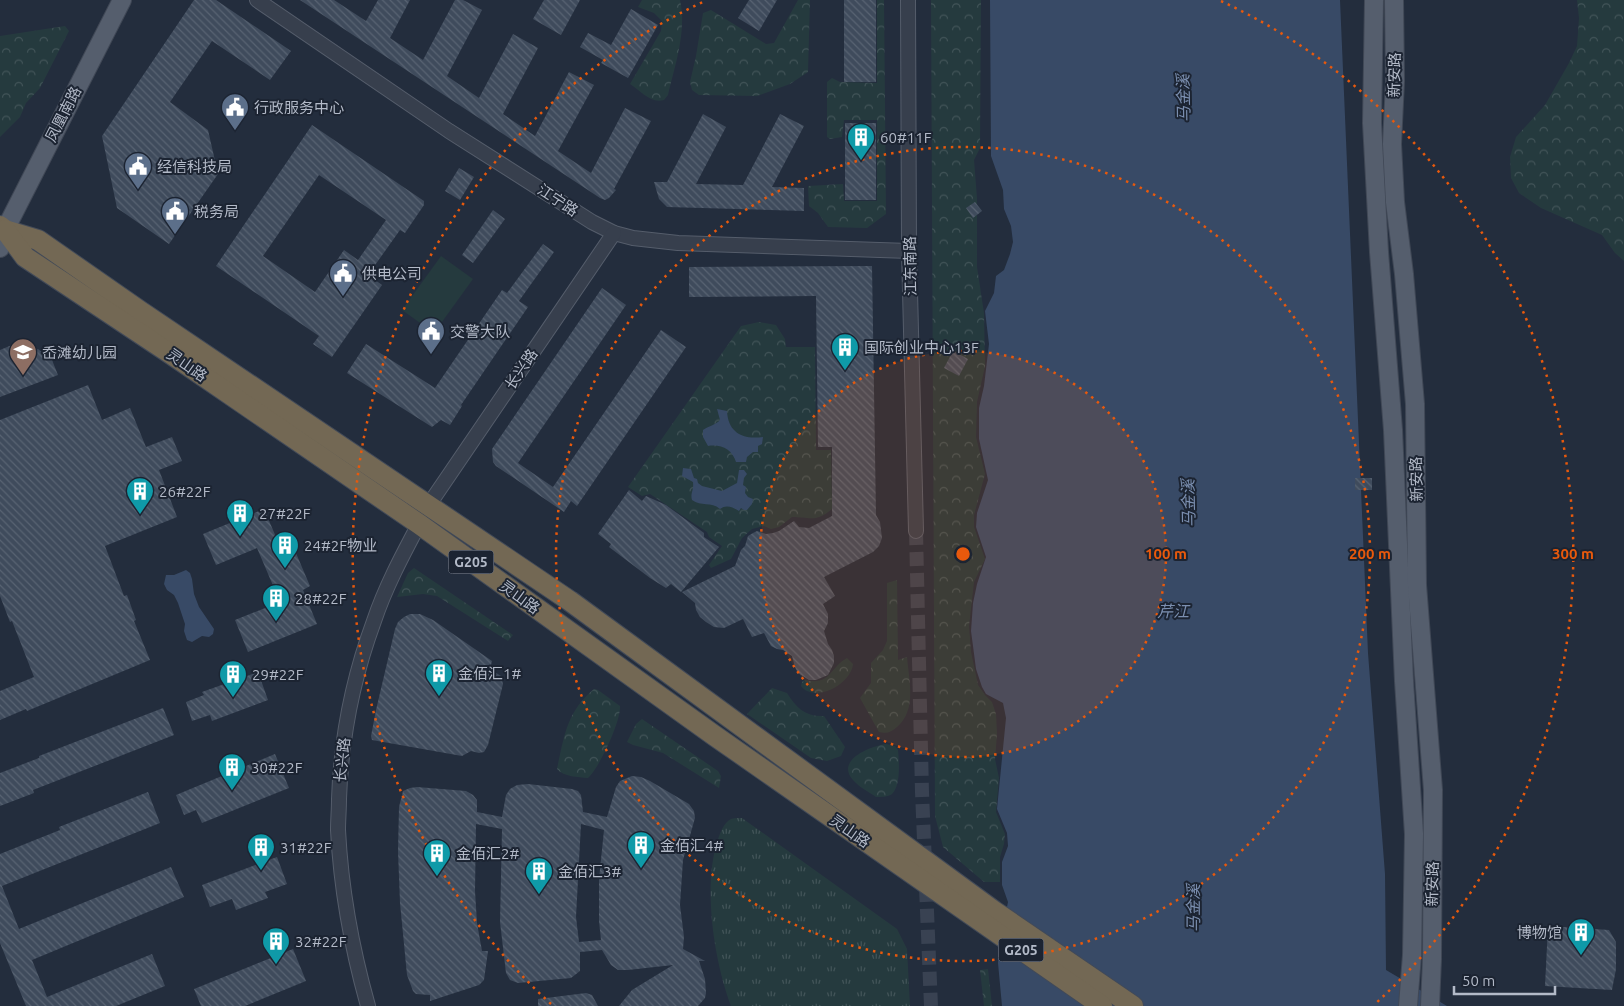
<svg xmlns="http://www.w3.org/2000/svg" width="1624" height="1006" font-family="Ubuntu,'Noto Sans SC',sans-serif">
	<style>
		.grass { fill: url(#grass-tufts) }
		.forest { fill: url(#forest-crowns) }
		.pitch { fill: #253a3e }
		.water { fill: #384a66 }
		.building { fill: url(#building-back-hatch); fill-rule: evenodd }
		.lines { fill: none; stroke-linecap: round; stroke-linejoin: round }
		.minor-tunnel { stroke: #394252; stroke-width: 14; stroke-dasharray: 14 7; stroke-linecap: butt }
		.minor-casing { stroke: #555d6b; stroke-width: 16 }
		.major-casing { stroke: #404856; stroke-width: 20 }
		.highway-casing { stroke: #424a58; stroke-width: 22 }
		.minor { stroke: #373f4d; stroke-width: 14 }
		.major { stroke: #555e6d; stroke-width: 18 }
		.highway { stroke: #736854; stroke-width: 20 }
		.ring { fill: none; stroke: #e8590c; stroke-width: 2.5; stroke-dasharray: 2.5 5 }
		.labels { text-anchor: middle; dominant-baseline: central; stroke-width: 4; stroke-linejoin: round; paint-order: stroke }
		.shield { fill: #1c2432; stroke: #868d9b; stroke-width: 1 }
		.shield-label { font-size: 14px; font-weight: bold; fill: #b3bac8 }
		.street-label { font-size: 15px; fill: #b3bac8; stroke: #1c2432 }
		.poi-label { font-size: 15px; fill: #b3bac8; stroke: #1c2432; text-anchor: start }
		.water-label { font-size: 16px; font-style: italic; fill: #7b8fb0; stroke: #1c2432 }
		.centre { fill: #e8590c; stroke: #1c2432; stroke-width: 2.5 }
		.ring-label { font-size: 15px; text-anchor: middle; font-weight: bold; fill: #e8590c; stroke: #1c2432; stroke-width: 4; stroke-linejoin: round; paint-order: stroke }
	</style>
	<defs>
		<pattern id="grass-tufts" width="24" height="20" patternUnits="userSpaceOnUse" patternTransform="scale(1.25)"><rect width="24" height="20" fill="#253a3e"/><path d="M3 7l-1-3M5 7V3M7 7l1-3M15 17l-1-3M17 17v-4M19 17l1-3" fill="none" stroke="#425458"/></pattern>
		<pattern id="forest-crowns" width="20" height="18" patternUnits="userSpaceOnUse" patternTransform="scale(1.25)"><rect width="20" height="18" fill="#253a3e"/><path d="M2 6a3 3 0 1 1 6 0M12 15a3 3 0 1 1 6 0" fill="none" stroke="#425458"/></pattern>
		<pattern id="building-back-hatch" width="6" height="6" patternUnits="userSpaceOnUse" patternTransform="scale(1.25)"><rect width="6" height="6" fill="#3f4b5c"/><path d="M-1 5l2 2M0 0l6 6M5-1l2 2" fill="none" stroke="#586372"/></pattern>
	</defs>
	<rect width="100%" height="100%" fill="#232d3d"/>
	<path class="grass" d="M 742,818 L 897,929 L 907,949 L 910,1006 L 731,1006 C 714,960 703,889 717,842 C 720,834 723,823 731,819 C 733,818 739,818 742,818 Z"/>
	<g class="forest">
		<path d="M 642,0 L 680,0 C 687,31 675,65 668,95 L 664,100 C 651,104 641,91 630,84 L 661,31 L 662,21 L 654,13 L 638,7 Z"/>
		<polygon points="798,0 810,0 808,72 790,84 757,96 699,95 692,90 690,82 696,56 703,13 711,10 766,44 774,43"/>
		<polygon points="877,0 884,0 886,214 867,228 828,227 818,213 809,206 808,186 843,184 844,201 877,201 877,120 844,120 842,137 830,139 827,137 827,82 832,78 840,82 877,83"/>
		<polygon points="931,0 981,0 980,148 974,160 977,198 977,267 984,313 985,366 977,402 976,437 985,474 974,515 974,527 985,559 974,582 969,626 971,652 978,685 985,695 992,702 996,714 997,734 995,759 999,778 996,812 1005,834 1004,844 1000,857 1000,882 984,882 943,847 935,816"/>
		<polygon points="1577,0 1624,0 1624,261 1615,253 1602,235 1541,208 1519,193 1511,178 1510,157 1516,137 1545,105 1569,63 1577,46 1579,18"/>
		<polygon points="65,26 69,31 40,88 26,103 20,117 0,137 0,36"/>
		<path d="M 759,322 L 776,325 L 785,339 L 786,347 L 815,347 L 816,450 L 831,450 L 832,509 C 815,523 811,517 792,517 L 779,527 L 771,529 L 764,526 L 752,529 L 742,538 L 731,559 L 711,568 L 709,565 L 722,546 L 709,537 L 707,532 L 650,494 L 642,496 L 628,487 L 741,326 Z"/>
		<polygon points="414,568 513,635 508,641 437,596 423,594 397,597 408,573"/>
		<path d="M 897,580 L 898,660 L 907,657 C 909,681 917,710 897,727 C 891,732 887,734 879,732 L 860,698 L 871,683 L 871,663 L 883,650 L 887,641 L 887,583 Z"/>
		<path d="M 847,658 L 853,664 C 851,684 815,704 801,686 L 802,682 L 805,680 C 831,686 829,668 847,658 Z"/>
		<path d="M 772,688 L 787,693 C 796,708 806,717 824,716 L 845,747 L 841,756 L 827,761 L 811,758 L 747,714 Z"/>
		<path d="M 594,689 L 598,690 L 620,706 C 621,721 600,767 588,778 C 578,777 564,777 557,769 L 558,764 C 565,732 568,711 594,689 Z"/>
		<polygon points="642,719 718,771 721,776 719,788 663,753 633,745 627,742 636,724"/>
		<path d="M 886,744 L 895,746 L 898,750 C 899,761 901,786 892,794 C 888,797 881,797 876,797 C 869,792 859,787 853,780 C 835,760 871,746 886,744 Z"/>
		<polygon points="988,969 992,1006 984,1006 980,970"/>
	</g>
	<polygon class="pitch" points="441,256 473,279 434,333 402,310"/>
	<g class="water">
		<polygon points="990,0 1340,0 1368,653 1385,874 1386,970 1447,1006 1002,1006 998,963 999,946 1008,902 1002,885 1002,862 1008,846 1007,833 997,809 1006,718 1003,703 986,694 982,687 976,669 971,631 973,603 977,584 986,557 976,527 977,513 988,480 979,439 979,408 984,386 989,344 985,311 994,293 996,276 1004,270 1010,254 1013,242 1011,226 1004,209 1003,190 991,156"/>
		<path d="M 717,409 L 727,411 C 728,432 742,440 763,437 L 762,444 L 758,446 L 758,452 L 753,452 L 747,457 L 746,462 L 736,462 C 732,449 721,444 708,446 L 703,437 L 703,430 C 708,426 716,425 720,420 Z"/>
		<path d="M 683,468 L 691,469 L 694,478 L 697,479 L 698,483 L 702,486 L 722,491 L 737,483 L 739,470 L 744,470 L 747,474 L 744,478 L 743,485 L 746,487 L 745,493 L 748,497 L 753,499 L 752,504 L 747,510 L 744,510 L 741,508 L 739,511 C 733,507 726,504 720,509 C 711,501 701,507 692,500 C 690,493 694,491 693,482 L 682,476 Z"/>
		<polygon points="186,570 190,573 192,579 194,594 199,607 214,629 213,634 209,637 202,636 192,642 187,640 184,631 185,624 178,603 174,595 167,590 164,584 166,575 174,575"/>
	</g>
	<g class="building">
		<polygon points="194,0 216,0 291,51 270,80 212,41 170,102 208,130 218,174 169,244 117,208 102,136"/>
		<polygon points="300,0 334,0 366,21 378,0 410,0 390,38 423,60 455,0 463,0 482,10 447,76 479,98 513,34 538,48 503,114 535,136 569,72 594,85 558,151 591,173 625,108 651,121 614,189 616,190 609,198 605,200 600,198"/>
		<polygon points="544,0 580,0 561,35 533,19"/>
		<polygon points="749,0 777,0 759,31 738,18"/>
		<rect x="844" y="0" width="32" height="82"/>
		<polygon points="631,9 658,25 628,78 601,63 603,60 580,47 588,33 611,45"/>
		<polygon points="703,114 726,127 696,184 743,185 780,114 804,126 772,187 804,188 804,211 667,207 659,199 654,182 667,182"/>
		<rect x="845" y="123" width="31" height="77"/>
		<path d="M 312,125 L 424,201 L 424,205 L 405,233 L 400,230 L 368,275 L 382,285 L 332,357 L 313,344 L 319,336 L 216,266 ZM 319,175 L 386,220 L 358,260 L 344,250 L 315,292 L 263,256 Z"/>
		<polygon points="459,168 474,177 460,200 445,191"/>
		<polygon points="975,202 982,211 973,218 966,208"/>
		<polygon points="493,210 505,219 473,263 462,255"/>
		<polygon points="543,244 554,252 519,301 528,307 461,405 462,406 450,425 441,420 432,427 347,373 366,344 435,388 502,290 507,293"/>
		<polygon points="872,266 876,515 880,522 882,538 879,546 873,552 824,577 835,596 823,604 828,614 828,623 824,631 828,644 832,650 834,656 834,663 828,675 816,680 809,680 798,673 795,667 792,656 783,650 777,649 771,646 764,633 752,637 743,619 724,628 714,627 706,622 700,617 696,610 695,603 682,592 735,566 741,550 745,546 748,536 753,533 757,531 766,534 773,533 779,531 794,521 799,527 809,528 832,516 832,447 818,447 816,296 689,297 689,267"/>
		<polygon points="602,288 626,305 518,463 553,487 661,330 686,347 577,506 571,501 564,512 496,466 493,462 492,449"/>
		<polygon points="19,342 21,347 27,344 30,353 38,349 52,360 58,375 0,397 0,350"/>
		<polygon points="953,351 968,359 959,376 944,368"/>
		<polygon points="88,385 102,420 130,408 146,447 172,437 182,461 159,470 177,517 105,546 124,596 127,595 136,620 134,621 150,660 27,711 26,709 0,720 0,691 34,677 12,621 10,622 0,596 0,420"/>
		<rect x="1355" y="478" width="17" height="12"/>
		<polygon points="629,490 642,501 646,496 666,505 704,533 704,537 719,547 681,592 671,584 666,588 650,578 609,547 611,544 598,534"/>
		<polygon points="264,509 279,544 290,539 310,586 303,590 317,624 248,652 235,620 280,602 257,548 216,565 203,534"/>
		<polygon points="410,614 420,614 433,620 492,661 490,669 501,676 503,684 488,745 484,752 479,753 471,751 462,756 372,740 371,736 376,710 395,629 398,622 404,617"/>
		<polygon points="258,672 268,700 212,721 210,715 192,721 186,702 204,695 202,692"/>
		<polygon points="163,708 174,735 33,790 34,793 0,806 0,773 39,758 39,756"/>
		<polygon points="275,754 289,788 202,823 196,810 184,815 176,795"/>
		<path d="M 632,776 L 641,777 L 650,781 L 689,804 L 694,811 L 695,818 L 683,860 L 680,905 L 684,937 L 683,949 L 705,961 L 699,961 L 705,979 L 706,993 L 705,998 L 698,1006 L 619,1006 L 632,990 L 673,965 L 628,970 L 618,970 L 611,965 L 602,950 L 580,952 L 580,971 L 571,978 L 518,983 L 510,980 L 506,973 L 500,922 L 502,829 L 476,824 L 475,891 L 477,923 L 482,951 L 488,951 L 484,980 L 479,985 L 430,1001 L 430,995 L 416,994 L 413,991 L 407,975 L 400,903 L 398,851 L 399,807 L 403,791 L 410,788 L 417,787 L 466,791 L 473,795 L 477,800 L 477,812 L 502,817 L 506,795 L 510,789 L 517,785 L 528,784 L 572,789 L 578,791 L 581,795 L 583,812 L 607,817 L 616,787 L 620,781 ZM 581,824 L 604,830 L 599,879 L 599,921 L 601,940 L 579,942 L 576,917 Z"/>
		<polygon points="148,792 160,823 2,886 19,929 171,867 184,897 32,960 47,997 152,954 165,986 116,1006 26,1006 0,943 0,854 60,830 59,827"/>
		<polygon points="277,857 287,884 265,892 268,898 236,910 232,899 210,907 202,885"/>
		<polygon points="1548,926 1609,930 1616,942 1616,969 1612,990 1545,986"/>
		<polygon points="293,949 306,981 245,1006 201,1006 194,989"/>
		<polygon points="586,993 592,995 598,1006 538,1006 538,999"/>
	</g>
	<g class="lines">
		<polyline class="minor-tunnel" points="916,531 922,792 931,1006"/>
		<g class="minor-casing">
			<g id="minor">
				<polyline points="257,0 449,131 592,222 614,233 633,238 678,243 909,251"/>
				<polyline points="908,0 909,251 916,531"/>
				<polyline points="428,506 614,233"/>
				<path d="M 368,1006 C 352,949 341,889 338,830 C 338,820 339,810 339,799 C 341,739 353,678 374,621 C 385,588 402,556 419,524"/>
			</g>
		</g>
		<g class="major-casing">
			<g id="major">
				<polyline points="1374,0 1372,123 1379,252 1393,430 1404,681 1414,834 1412,955 1408,1006"/>
				<polyline points="1394,0 1395,81 1392,144 1395,202 1404,274 1415,404 1417,585 1433,790 1432,959 1430,1006"/>
				<polyline points="0,248 5,230 122,0"/>
			</g>
		</g>
		<g class="highway-casing">
			<g id="highway">
				<polyline points="0,226 5,230 38,240 140,311 570,601 994,911 1133,1006"/>
				<polyline points="5,230 25,257 171,354 419,524 715,736 1102,1006"/>
			</g>
		</g>
		<use href="#minor" class="minor"/>
		<use href="#major" class="major"/>
		<use href="#highway" class="highway"/>
	</g>
	<circle cx="963" cy="554" r="203" fill="#e8590c" fill-opacity=".12"/>
	<g class="ring">
		<circle cx="963" cy="554" r="203"/>
		<circle cx="963" cy="554" r="407"/>
		<path d="M551 1004A610 610 0 0 1 705 1M1221 1A610 610 0 0 1 1375 1004"/>
	</g>
	<defs>
		<g id="civic-pin" transform="scale(1.4375)"><path d="M0 17L-7.5 6A9.5 9.5 0 1 1 7.5 6Z" fill="#5c6f8a" stroke="#1c2432"/><path d="M-.6-6.5H3V-4.5H.6V-3L4-1V1h2V6H-6V1h2V-1L-.6-3ZM-1.2 2.5V6h2.4V2.5Z" fill="#fff"/></g>
		<g id="building-pin" transform="scale(1.4375)"><path d="M0 17L-7.5 6A9.5 9.5 0 1 1 7.5 6Z" fill="#0f9aa8" stroke="#1c2432"/><path d="M-4-6H4V6H1V3H-1V6H-4ZM-2.5-4.3h1.7v1.8h-1.7ZM.8-4.3h1.7v1.8H.8ZM-2.5-1h1.7V.8h-1.7ZM.8-1h1.7V.8H.8Z" fill="#fff"/></g>
		<g id="school-pin" transform="scale(1.4375)"><path d="M0 17L-7.5 6A9.5 9.5 0 1 1 7.5 6Z" fill="#8d6e63" stroke="#1c2432"/><path d="M0-5L7-2L0 1L-7-2ZM-4 1L0 2.5L4 1V4Q0 6-4 4Z" fill="#fff"/></g>
	</defs>
	<g fill-rule="evenodd">
		<use href="#civic-pin" x="235" y="107"/>
		<use href="#building-pin" x="861" y="137"/>
		<use href="#civic-pin" x="138" y="166"/>
		<use href="#civic-pin" x="175" y="211"/>
		<use href="#civic-pin" x="343" y="273"/>
		<use href="#civic-pin" x="431" y="331"/>
		<use href="#building-pin" x="845" y="347"/>
		<use href="#school-pin" x="23" y="352"/>
		<use href="#building-pin" x="140" y="491"/>
		<use href="#building-pin" x="240" y="513"/>
		<use href="#building-pin" x="285" y="545"/>
		<use href="#building-pin" x="276" y="598"/>
		<use href="#building-pin" x="439" y="673"/>
		<use href="#building-pin" x="233" y="674"/>
		<use href="#building-pin" x="232" y="767"/>
		<use href="#building-pin" x="641" y="845"/>
		<use href="#building-pin" x="261" y="847"/>
		<use href="#building-pin" x="437" y="853"/>
		<use href="#building-pin" x="539" y="871"/>
		<use href="#building-pin" x="1581" y="932"/>
		<use href="#building-pin" x="276" y="941"/>
	</g>
	<g class="labels">
		<g class="shield">
			<rect x="448.5" y="550.5" width="45" height="23" rx="4"/>
			<rect x="998.5" y="938.5" width="45" height="23" rx="4"/>
		</g>
		<g class="shield-label">
			<text x="471" y="562">G205</text>
			<text x="1021" y="950">G205</text>
		</g>
		<g class="street-label">
			<text transform="translate(1394 75) rotate(-89)">新安路</text>
			<text transform="translate(63 114) rotate(-63)">凤凰南路</text>
			<text transform="translate(558 200) rotate(33)">江宁路</text>
			<text transform="translate(910 266) rotate(-91)">江东南路</text>
			<text transform="translate(187 365) rotate(35)">灵山路</text>
			<text transform="translate(521 369) rotate(-56)">长兴路</text>
			<text transform="translate(1416 479) rotate(-91)">新安路</text>
			<text transform="translate(520 597) rotate(36)">灵山路</text>
			<text transform="translate(342 760) rotate(-84)">长兴路</text>
			<text transform="translate(850 831) rotate(35)">灵山路</text>
			<text transform="translate(1432 884) rotate(-89)">新安路</text>
		</g>
		<g class="poi-label">
			<text x="254" y="107">行政服务中心</text>
			<text x="880" y="137">60#11F</text>
			<text x="157" y="166">经信科技局</text>
			<text x="194" y="211">税务局</text>
			<text x="362" y="273">供电公司</text>
			<text x="450" y="331">交警大队</text>
			<text x="864" y="347">国际创业中心13F</text>
			<text x="42" y="352">岙滩幼儿园</text>
			<text x="159" y="491">26#22F</text>
			<text x="259" y="513">27#22F</text>
			<text x="304" y="545">24#2F物业</text>
			<text x="295" y="598">28#22F</text>
			<text x="458" y="673">金佰汇1#</text>
			<text x="252" y="674">29#22F</text>
			<text x="251" y="767">30#22F</text>
			<text x="660" y="845">金佰汇4#</text>
			<text x="280" y="847">31#22F</text>
			<text x="456" y="853">金佰汇2#</text>
			<text x="558" y="871">金佰汇3#</text>
			<text x="1562" y="932" text-anchor="end">博物馆</text>
			<text x="295" y="941">32#22F</text>
		</g>
		<g class="water-label">
			<text transform="translate(1183 98) rotate(-91)">马金溪</text>
			<text transform="translate(1188 503) rotate(-91)">马金溪</text>
			<text x="1173" y="611">芹江</text>
			<text transform="translate(1193 908) rotate(-90)">马金溪</text>
		</g>
	</g>
	<circle cx="963" cy="554" r="8" class="centre"/>
	<g class="ring-label">
		<text x="1166" y="559">100 m</text>
		<text x="1370" y="559">200 m</text>
		<text x="1573" y="559">300 m</text>
	</g>
	<path d="M1454 986v8h101v-8" fill="none" stroke="#b3bac8" stroke-width="2.5"/>
	<text x="1462" y="986" font-size="15" fill="#b3bac8" stroke="#1c2432" stroke-width="4" paint-order="stroke">50 m</text>
</svg>
